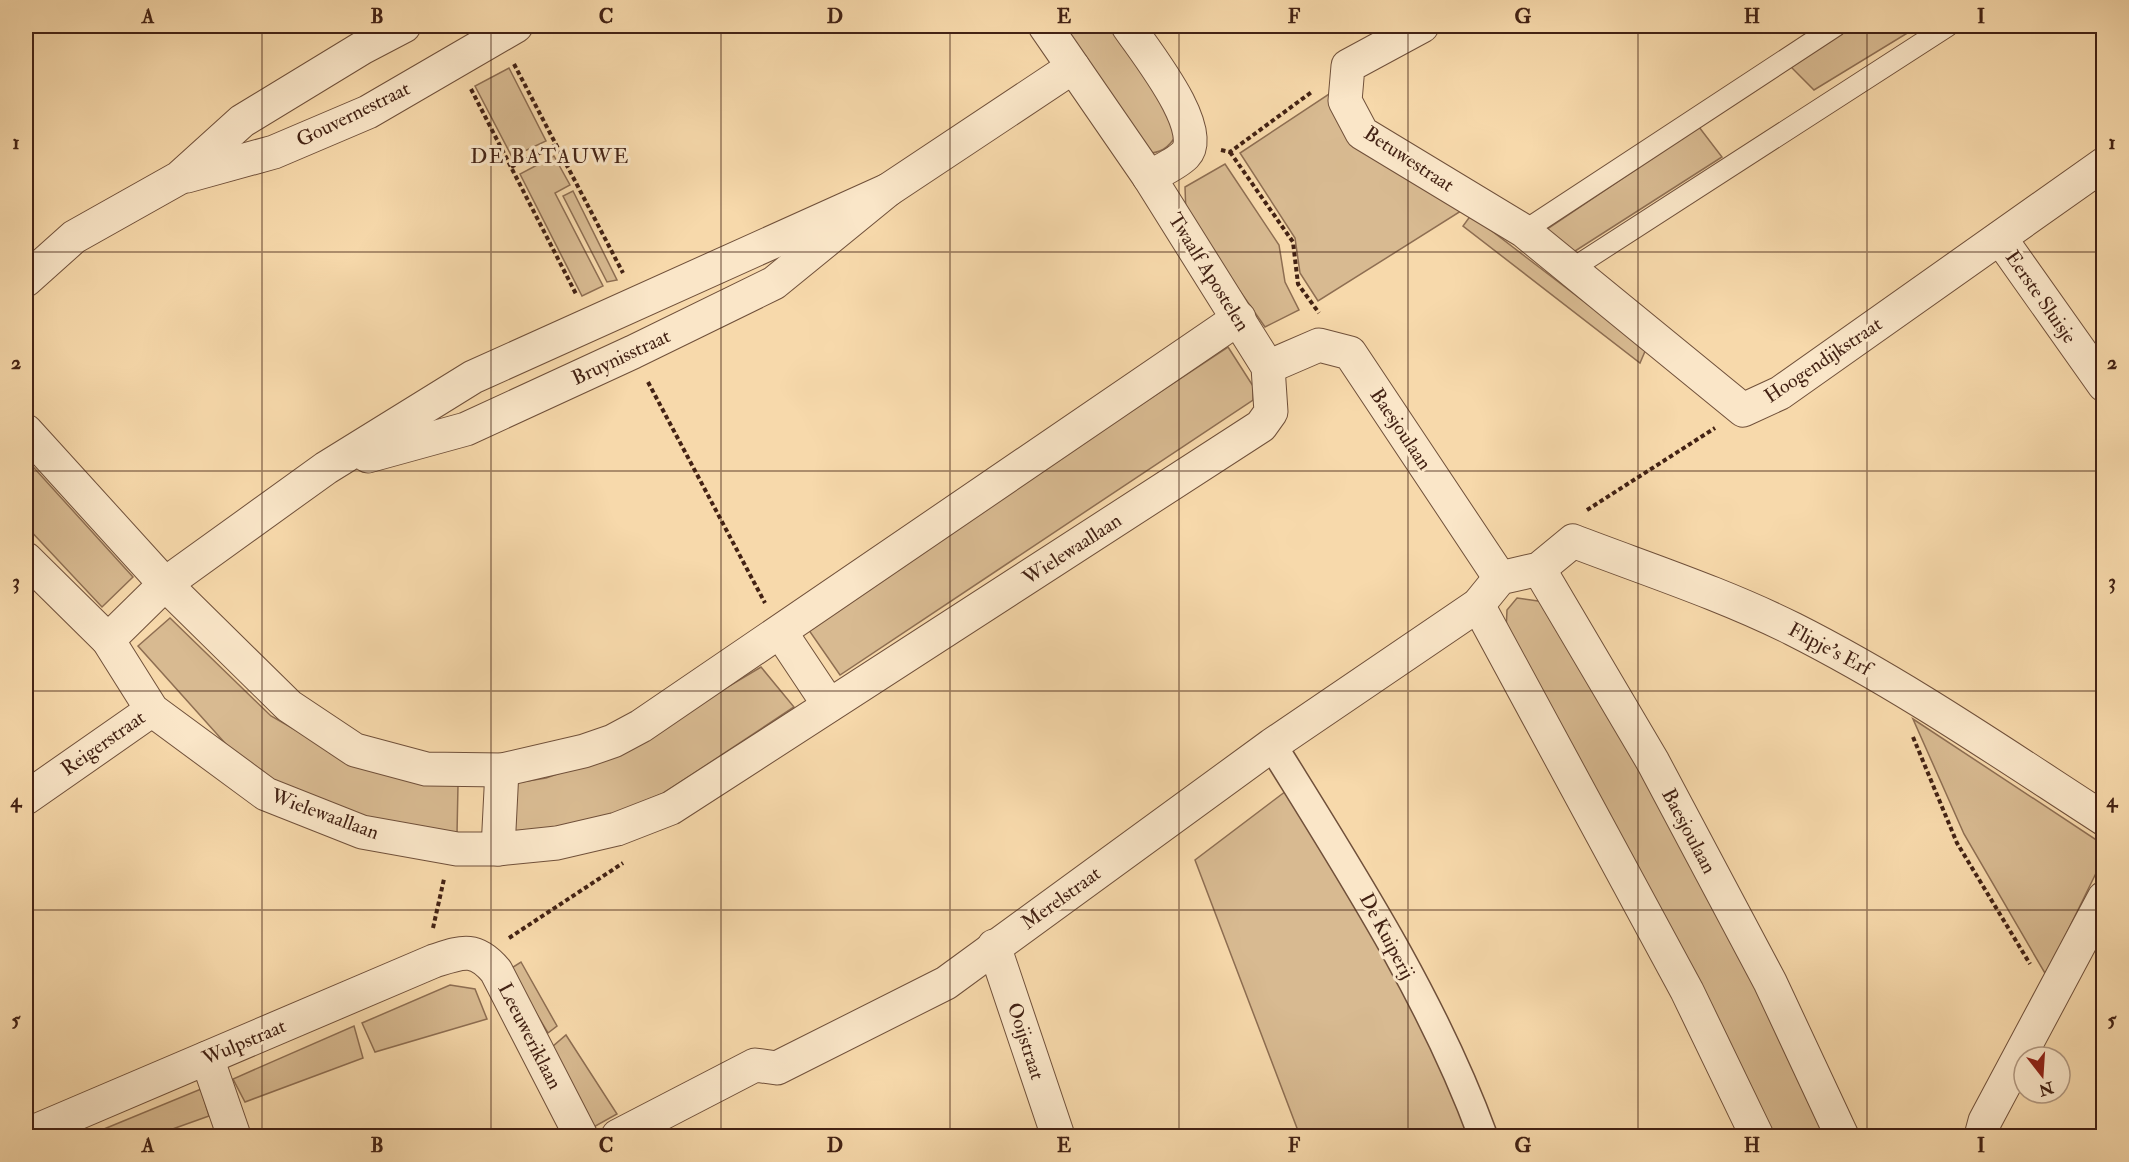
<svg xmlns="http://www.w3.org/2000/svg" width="2129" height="1162" font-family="'IM FELL Double Pica',serif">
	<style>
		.green { fill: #d8ba91; stroke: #8e6e52; stroke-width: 1.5 }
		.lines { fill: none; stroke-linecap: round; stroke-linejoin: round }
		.service-casing { stroke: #70503a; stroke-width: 22 }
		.pedestrian-casing { stroke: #70503a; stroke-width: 31 }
		.minor-casing { stroke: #70503a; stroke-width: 35 }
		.path { stroke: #432214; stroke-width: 4; stroke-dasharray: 4.5 3; stroke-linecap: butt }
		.service { stroke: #fae6c8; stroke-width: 20 }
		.pedestrian { stroke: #fae6c8; stroke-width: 28 }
		.minor { stroke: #fae6c8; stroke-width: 33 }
		.grid { fill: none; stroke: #432214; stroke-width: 1.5; stroke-opacity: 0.55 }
		.labels { text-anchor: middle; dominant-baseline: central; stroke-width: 6; stroke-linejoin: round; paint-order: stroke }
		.street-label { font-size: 20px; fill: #432214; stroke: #fae6c8 }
		.neighbourhood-label { font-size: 21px; letter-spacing: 1.5px; fill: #432214; stroke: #fae6c8 }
		.neatline { fill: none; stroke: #432214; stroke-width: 2 }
		.grid-label { font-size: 20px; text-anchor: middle; font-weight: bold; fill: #432214 }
	</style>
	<rect width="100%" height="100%" fill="#f7d9ab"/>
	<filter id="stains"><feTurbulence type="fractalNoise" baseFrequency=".00333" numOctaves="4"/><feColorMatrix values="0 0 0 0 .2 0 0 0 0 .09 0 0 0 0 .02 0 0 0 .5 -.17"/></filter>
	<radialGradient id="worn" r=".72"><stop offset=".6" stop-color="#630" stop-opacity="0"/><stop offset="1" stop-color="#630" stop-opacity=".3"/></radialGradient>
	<g class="green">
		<path d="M 1061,26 L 1113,26 L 1171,115 L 1177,134 C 1168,149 1161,153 1144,154 Z"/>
		<polygon points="1854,26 1919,26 1814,90 1790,66"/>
		<polygon points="509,68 546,141 512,157 475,86"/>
		<polygon points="1329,94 1362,147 1461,211 1318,301 1300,273 1295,238 1240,153"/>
		<polygon points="1699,127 1722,157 1572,253 1546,230"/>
		<polygon points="554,156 570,185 555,193 603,286 582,296 520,174"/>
		<polygon points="1225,164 1279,245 1285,282 1299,310 1265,327 1186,214 1185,187"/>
		<polygon points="573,191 617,280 607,282 563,196"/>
		<polygon points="1471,215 1646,349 1640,363 1463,226"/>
		<polygon points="1228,347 1253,386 1253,400 840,675 806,626"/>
		<polygon points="26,459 133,577 102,607 26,526"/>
		<polygon points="1517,598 1545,602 1558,620 1731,939 1828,1136 1772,1136 1506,631 1507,610"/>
		<polygon points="170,618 271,716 325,747 458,785 457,834 388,824 279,786 233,752 138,646"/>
		<polygon points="761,667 794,707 664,793 585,826 507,834 509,784 546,778 617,753"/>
		<polygon points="1913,719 2098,841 2102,861 2046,975 1964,834"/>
		<polygon points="1290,788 1439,1056 1469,1136 1300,1136 1195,860"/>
		<polygon points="521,962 557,1026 548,1033 510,969"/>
		<polygon points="450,985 475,989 487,1019 375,1052 362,1023"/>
		<polygon points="354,1026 363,1058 245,1102 233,1079"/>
		<polygon points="566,1035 617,1114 592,1128 552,1047"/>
		<polygon points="201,1089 209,1116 153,1136 87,1136"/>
	</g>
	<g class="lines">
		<g class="service-casing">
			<g id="service">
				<polyline points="1524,231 1836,26"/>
				<polyline points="1570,270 1948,26"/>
			</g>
		</g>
		<g class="pedestrian-casing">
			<path id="pedestrian" d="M 1272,745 C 1350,871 1432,997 1483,1136"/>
		</g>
		<g class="minor-casing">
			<g id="minor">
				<path d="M 1128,26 C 1144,50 1209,130 1185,155 C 1176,164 1160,171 1149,177"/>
				<polyline points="1422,26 1348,66 1345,101 1362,133 1524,231 1743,410 1780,393 2104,164"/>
				<polyline points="187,176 274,152 368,112 516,26"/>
				<polyline points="2000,238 2104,385"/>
				<polyline points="26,280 74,237 179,178 242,121 362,48 404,26"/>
				<polyline points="1268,367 1319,345 1350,353 1500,578"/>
				<polyline points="26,431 165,584 289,706 355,750 426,769 502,770 584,751 613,741 641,726 1239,318"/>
				<polyline points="368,456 466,429 633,352 774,283 888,190 1073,67"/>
				<polyline points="26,559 108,640 152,710 266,794 362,832 457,849 498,849 557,843 617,829 671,808 1261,426 1271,412 1268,367 1149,177 1045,26"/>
				<polyline points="1539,569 1653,762 1770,982 1842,1136"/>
				<polyline points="1478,605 1687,991 1757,1136"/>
				<polyline points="781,633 829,705"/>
				<polyline points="108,640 165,584 326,468 473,377 888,190"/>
				<polyline points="26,798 152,710"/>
				<polyline points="498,849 502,770"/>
				<polyline points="994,946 1058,1136"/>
				<polyline points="207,1058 234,1136"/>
				<path d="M 26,1135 L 434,961 C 462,952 475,946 496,971 L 581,1136"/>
				<path d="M 618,1136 L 755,1065 L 777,1068 L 946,983 L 1272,745 L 1478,605 L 1500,578 L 1539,569 L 1573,541 C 1646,569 1723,594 1793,629 C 1902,684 2002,753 2104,819"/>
				<polyline points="1981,1136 1985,1121 2104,898"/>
			</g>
		</g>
		<g class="path">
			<polyline points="514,64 623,273"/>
			<polyline points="471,89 576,294"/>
			<polyline points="1221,150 1230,152 1313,91"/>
			<polyline points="1230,152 1293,242 1298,284 1319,313"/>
			<polyline points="511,167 556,145"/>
			<polyline points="648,382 765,603"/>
			<polyline points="1587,510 1715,428"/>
			<polyline points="1913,737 1957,843 2030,964"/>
			<polyline points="433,928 444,879"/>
			<polyline points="509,938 623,863"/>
			<polyline points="1638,1136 1640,1136"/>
		</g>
		<use href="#service" class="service"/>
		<use href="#pedestrian" class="pedestrian"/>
		<use href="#minor" class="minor"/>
	</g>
	<path class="grid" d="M 262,26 L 262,1136M 491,26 L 491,1136M 721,26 L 721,1136M 950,26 L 950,1136M 1179,26 L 1179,1136M 1408,26 L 1408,1136M 1638,26 L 1638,1136M 1867,26 L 1867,1136M 26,252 L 2104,252M 26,471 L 2104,471M 26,691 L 2104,691M 26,910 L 2104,910"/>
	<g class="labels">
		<g class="street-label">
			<text transform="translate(353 114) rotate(-26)">Gouvernestraat</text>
			<text transform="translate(1409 159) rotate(33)">Betuwestraat</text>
			<text transform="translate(1209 272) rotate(58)">Twaalf Apostelen</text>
			<text transform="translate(2041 297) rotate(55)">Eerste Sluisje</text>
			<text transform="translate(621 357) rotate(-25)">Bruynisstraat</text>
			<text transform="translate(1823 360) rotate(-34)">Hoogendijkstraat</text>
			<text transform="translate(1401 429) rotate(56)">Baesjoulaan</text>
			<text transform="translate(1072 549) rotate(-33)">Wielewaallaan</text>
			<text transform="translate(1830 649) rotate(28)">Flipje's Erf</text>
			<text transform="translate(103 743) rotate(-35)">Reigerstraat</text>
			<text transform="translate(325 814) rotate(20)">Wielewaallaan</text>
			<text transform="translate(1689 831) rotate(62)">Baesjoulaan</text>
			<text transform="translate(1061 898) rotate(-36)">Merelstraat</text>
			<text transform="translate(1387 936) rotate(62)">De Kuiperij</text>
			<text transform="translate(530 1036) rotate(63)">Leeuweriklaan</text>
			<text transform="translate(1026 1041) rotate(72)">Ooijstraat</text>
			<text transform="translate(244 1042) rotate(-23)">Wulpstraat</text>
		</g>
		<g class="neighbourhood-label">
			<text x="550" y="156">DE BATAUWE</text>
		</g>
	</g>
	<rect width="2129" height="1162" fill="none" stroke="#f7d9ab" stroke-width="66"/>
	<g transform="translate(2042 1075) rotate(163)"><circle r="28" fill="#fae6c8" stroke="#b19880" stroke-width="1.5"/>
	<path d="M0-4.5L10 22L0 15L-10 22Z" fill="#8f2418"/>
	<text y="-9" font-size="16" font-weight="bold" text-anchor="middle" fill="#432214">N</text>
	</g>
	<rect x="33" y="33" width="2063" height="1096" class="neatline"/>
	<g class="grid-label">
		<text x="148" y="23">A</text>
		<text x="377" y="23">B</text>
		<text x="606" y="23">C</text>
		<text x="835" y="23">D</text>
		<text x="1064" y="23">E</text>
		<text x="1294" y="23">F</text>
		<text x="1523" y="23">G</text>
		<text x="1752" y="23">H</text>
		<text x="1981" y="23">I</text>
		<text x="16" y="149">1</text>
		<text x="2112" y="149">1</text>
		<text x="16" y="369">2</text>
		<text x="2112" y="369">2</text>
		<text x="16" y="588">3</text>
		<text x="2112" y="588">3</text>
		<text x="16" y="807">4</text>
		<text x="2112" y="807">4</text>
		<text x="16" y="1026">5</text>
		<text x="2112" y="1026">5</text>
		<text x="148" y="1152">A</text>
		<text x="377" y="1152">B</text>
		<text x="606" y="1152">C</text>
		<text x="835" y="1152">D</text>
		<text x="1064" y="1152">E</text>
		<text x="1294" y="1152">F</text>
		<text x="1523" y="1152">G</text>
		<text x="1752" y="1152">H</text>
		<text x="1981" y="1152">I</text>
	</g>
	<rect width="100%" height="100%" filter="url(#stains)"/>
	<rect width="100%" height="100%" fill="url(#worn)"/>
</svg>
